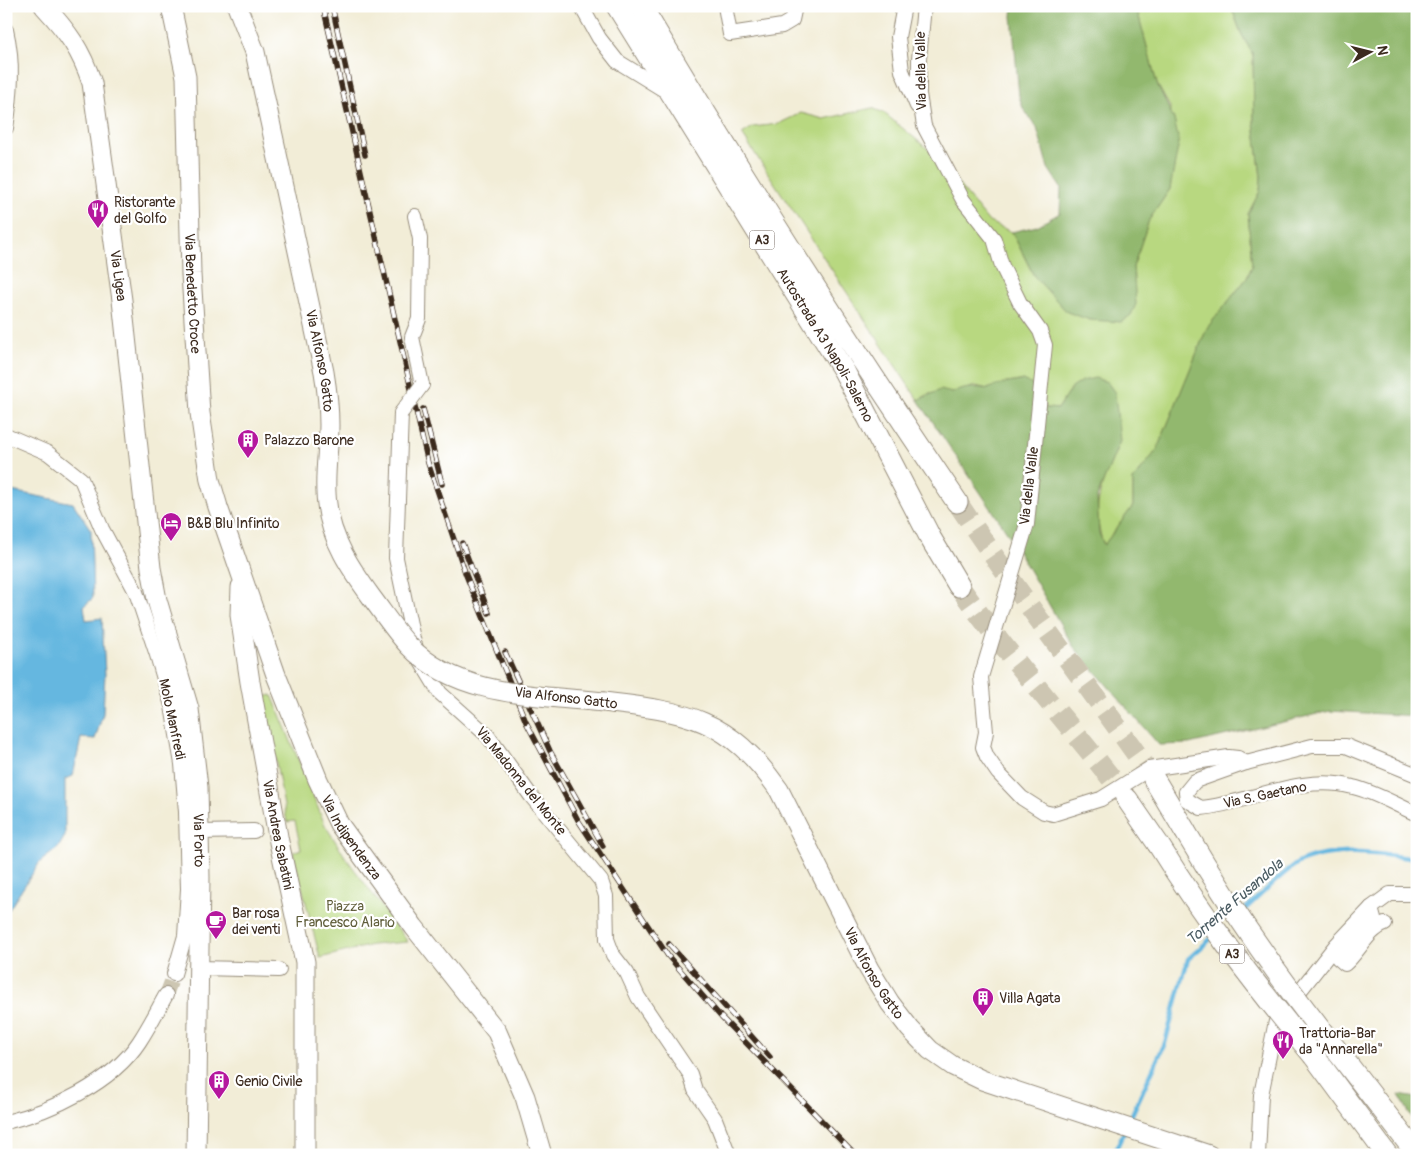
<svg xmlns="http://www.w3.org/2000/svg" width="1423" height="1161" font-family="Pangolin,sans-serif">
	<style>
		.green { fill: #b8d880; stroke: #7a814f }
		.forest { fill: #92b86e; stroke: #667146 }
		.water { fill: #65b7e0; stroke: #50707f }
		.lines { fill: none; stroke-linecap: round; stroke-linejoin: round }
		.stream { stroke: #65b7e0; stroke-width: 4.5 }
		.minor-tunnel { stroke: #cdc6b2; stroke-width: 14; stroke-dasharray: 14 7; stroke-linecap: butt }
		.highway-tunnel { stroke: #cdc6b2; stroke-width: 21; stroke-dasharray: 21 11; stroke-linecap: butt }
		.minor-casing { stroke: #968c7a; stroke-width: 16 }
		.major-casing { stroke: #968c7a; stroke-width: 21 }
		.highway-casing { stroke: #968c7a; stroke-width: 23 }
		.minor { stroke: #fff; stroke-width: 14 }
		.major { stroke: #fff; stroke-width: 19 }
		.highway { stroke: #fff; stroke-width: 21 }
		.rail-casing { stroke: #3b2a1e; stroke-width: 5.5 }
		.rail { stroke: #fff; stroke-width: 4; stroke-dasharray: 11; stroke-linecap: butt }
		.minor-bridge-casing { stroke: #968c7a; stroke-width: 16; stroke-linecap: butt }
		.major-bridge-casing { stroke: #968c7a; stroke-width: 21; stroke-linecap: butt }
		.highway-bridge-casing { stroke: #968c7a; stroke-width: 23; stroke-linecap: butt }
		.minor-bridge { stroke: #fff; stroke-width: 14 }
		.major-bridge { stroke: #fff; stroke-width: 19 }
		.highway-bridge { stroke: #fff; stroke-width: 21 }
		.labels { text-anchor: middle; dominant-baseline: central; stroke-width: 4.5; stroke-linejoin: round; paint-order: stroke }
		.shield { fill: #fff; stroke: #766a62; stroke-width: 1 }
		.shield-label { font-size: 12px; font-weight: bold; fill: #3b2a1e }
		.street-label { font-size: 14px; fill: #3b2a1e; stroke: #fff }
		.poi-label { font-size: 14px; fill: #3b2a1e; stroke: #fff; text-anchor: start }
		.park-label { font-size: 14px; fill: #605e3b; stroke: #fff }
		.water-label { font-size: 15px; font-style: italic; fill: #4a5b62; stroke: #fff }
	</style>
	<rect width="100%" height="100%" fill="#fff"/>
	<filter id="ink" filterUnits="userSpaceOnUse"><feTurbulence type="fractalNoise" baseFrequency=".02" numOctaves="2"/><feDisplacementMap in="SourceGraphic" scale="10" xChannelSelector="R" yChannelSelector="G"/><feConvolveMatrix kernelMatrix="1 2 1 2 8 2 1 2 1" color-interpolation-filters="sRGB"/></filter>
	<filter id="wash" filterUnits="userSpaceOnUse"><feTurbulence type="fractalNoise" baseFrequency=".0096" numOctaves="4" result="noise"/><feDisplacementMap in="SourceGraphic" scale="20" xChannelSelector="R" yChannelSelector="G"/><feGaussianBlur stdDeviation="1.12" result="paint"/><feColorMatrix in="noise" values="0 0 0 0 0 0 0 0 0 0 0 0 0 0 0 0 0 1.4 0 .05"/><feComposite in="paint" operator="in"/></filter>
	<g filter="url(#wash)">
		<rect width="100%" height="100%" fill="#f2edd7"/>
		<g class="green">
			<path d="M 1136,6 L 1231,6 L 1241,33 L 1253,54 L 1254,122 L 1261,177 L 1260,191 L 1248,214 L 1252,266 L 1247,278 L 1207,328 L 1157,450 L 1133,480 L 1133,506 L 1104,545 C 1088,506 1105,477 1120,441 L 1071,388 L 1058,409 L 1046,408 L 1034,386 L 1023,380 C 1010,384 1000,382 988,389 L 976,386 L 952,393 L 929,394 L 918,400 L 742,134 L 753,127 L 778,124 L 801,113 L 824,119 L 872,108 L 884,113 L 933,153 L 989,222 L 1012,232 L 1034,276 L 1133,279 L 1133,267 L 1149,220 L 1170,189 L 1170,107 L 1157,84 Z"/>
			<polygon points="272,695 325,825 346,858 408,942 372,945 320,958 293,852 301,849 295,821 287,822 264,697"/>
		</g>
		<g class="forest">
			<polygon points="1013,6 1136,6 1157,84 1174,119 1179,142 1170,189 1149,220 1133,267 1136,304 1131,315 1121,322 1090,320 1067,312 1034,276 1012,232 1037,226 1060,213 1061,188 1048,168 1037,128 1023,108 1019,96 1012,16"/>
			<path d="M 1231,6 L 1417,6 L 1417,716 L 1330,711 L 1189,744 L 1159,745 L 1073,646 L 1007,532 L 918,400 L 940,390 L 952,393 C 965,388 974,386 988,389 C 1000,382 1010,384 1023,380 L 1034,386 L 1046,408 L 1058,409 L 1071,388 L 1082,381 L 1095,378 L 1107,382 L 1115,393 L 1120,441 L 1097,497 L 1099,533 L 1104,545 L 1133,506 L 1133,480 L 1157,450 L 1207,328 L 1247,278 L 1252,266 L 1248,214 L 1260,191 L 1261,177 L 1254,122 L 1253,55 L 1241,33 Z"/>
			<polygon points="1399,1095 1417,1098 1417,1126"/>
		</g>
		<polygon class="water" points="6,490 73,503 91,530 93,598 84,606 86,620 102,618 105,674 103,714 95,739 81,738 73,776 65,779 65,836 58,848 40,862 6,914"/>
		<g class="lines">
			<g class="stream">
				<path d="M 1243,911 C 1257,899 1284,871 1298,863 C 1332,846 1381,854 1417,859"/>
				<polyline points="1128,1123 1165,1043 1188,959 1214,936"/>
				<polyline points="1113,1155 1124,1132"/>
			</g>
		</g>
	</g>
	<g filter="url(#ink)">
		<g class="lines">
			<polyline class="minor-tunnel" points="166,995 174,974"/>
			<g class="highway-tunnel">
				<path d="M 957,502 C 1020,597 1089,686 1154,779"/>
				<path d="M 959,586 C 1011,661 1073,727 1127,799"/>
			</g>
			<g class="minor-casing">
				<g id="minor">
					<polyline points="581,6 599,38 617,61 669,93"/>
					<polyline points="725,6 730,34 782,26 792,20 795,6"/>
					<polyline points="904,6 898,37 902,71 917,106"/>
					<polyline points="924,6 919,59 919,94 924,126 963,200 994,239 1002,266 1020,303 1040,331 1045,345 1027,524 981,677 986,732 983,747 987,757 998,773 1022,798 1044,812 1053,814 1101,799 1149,769 1229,757 1238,758 1246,763"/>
					<path d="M 6,30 C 14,63 11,96 6,128"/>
					<polyline points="415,216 420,239 419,319 412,337 422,385"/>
					<polyline points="401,413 396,558 413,639 420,660 440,693 488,736 531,796 601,881 606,896 607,939 613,955 627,973 638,997 690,1074 695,1090 715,1119 729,1155"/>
					<polyline points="6,435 48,453 81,479 102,529 136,592 157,655 172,706 182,764 186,812 188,889 185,936 174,974"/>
					<path d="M 1417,775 L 1346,746 L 1312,746 L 1246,763 L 1195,781 L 1186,792 L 1187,800 L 1201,808 C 1251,803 1300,773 1353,787 C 1375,792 1396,805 1417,814"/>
					<polyline points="200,832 254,831"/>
					<path d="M 1371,908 L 1374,919 L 1338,958 L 1345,964 C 1358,953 1369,929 1385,924"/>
					<polyline points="199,968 279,970"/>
					<path d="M 6,1122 C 52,1111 112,1083 139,1042 C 149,1027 157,1011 166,995"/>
					<polyline points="1258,1155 1261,1095 1276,1021 1336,945 1371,908 1390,894 1417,894"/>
				</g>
			</g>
			<g class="major-casing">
				<g id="major">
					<path id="s1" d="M 44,6 C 68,32 81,50 92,83 L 122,300 L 151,568 L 157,600 L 189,709 L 198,787 L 200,878 L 196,1155"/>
					<path id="s2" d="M 171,6 L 186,77 L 191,274 L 200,413 L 210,480 L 218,507 L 276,675 L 318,780 L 339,824 L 414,927 L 497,1032 L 525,1097 L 542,1155"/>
					<path id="s3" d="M 241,587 L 240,615 L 250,682 L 279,842 L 305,962 L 305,1155"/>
					<path id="s4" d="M 604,702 C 687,712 728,717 779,790 L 869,969 L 890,1003 L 910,1029 L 930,1050 L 953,1066 L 982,1080 L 1209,1155"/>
				</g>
			</g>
			<g class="highway-casing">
				<g id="highway">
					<path id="s5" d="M 617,6 L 844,371 L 931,539 L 959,586"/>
					<path d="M 641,6 C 741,175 847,340 957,502"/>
					<polyline points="1154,779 1185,831"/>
					<polyline points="1127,799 1158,844"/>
					<polyline points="1331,1043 1417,1154"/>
					<polyline points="1314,1056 1387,1155"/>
				</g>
			</g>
			<use href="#minor" class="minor"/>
			<use href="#major" class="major"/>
			<use href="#highway" class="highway"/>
			<g class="rail-casing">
				<g id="rail">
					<polyline points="323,6 428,463 466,575 526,722 578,820 668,956 721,1017 855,1155"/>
					<polyline points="332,6 365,155"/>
					<polyline points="423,409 442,484"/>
					<polyline points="462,543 489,613"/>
					<polyline points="505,652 550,751 603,846"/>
					<polyline points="669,944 770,1057"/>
				</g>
			</g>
			<use href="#rail" class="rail"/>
			<g class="minor-bridge-casing">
				<polyline id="minor-bridge" points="401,413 422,385"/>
			</g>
			<g class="major-bridge-casing">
				<g id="major-bridge">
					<path id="s6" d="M 237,6 L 255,52 L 324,372 C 327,390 329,407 329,425 C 329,451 323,477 327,504 C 331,540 351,569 372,598 C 384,614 395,631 409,646 C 458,697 538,695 604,702"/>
				</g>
			</g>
			<g class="highway-bridge-casing">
				<g id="highway-bridge">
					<path d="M 1185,831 C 1229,906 1277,976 1331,1043"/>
					<path d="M 1158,844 C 1205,920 1258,988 1314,1056"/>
				</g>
			</g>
			<use href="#minor-bridge" class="minor-bridge"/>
			<use href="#major-bridge" class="major-bridge"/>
			<use href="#highway-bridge" class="highway-bridge"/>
		</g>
	</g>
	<defs>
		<g id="restaurant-pin" transform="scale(1.125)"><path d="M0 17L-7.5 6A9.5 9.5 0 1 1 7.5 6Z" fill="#b5179e" stroke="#fff"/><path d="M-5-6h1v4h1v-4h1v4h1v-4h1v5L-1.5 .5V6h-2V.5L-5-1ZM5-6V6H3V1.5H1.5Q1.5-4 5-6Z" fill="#fff"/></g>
		<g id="building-pin" transform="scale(1.125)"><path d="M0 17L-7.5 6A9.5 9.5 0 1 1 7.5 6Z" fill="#b5179e" stroke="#fff"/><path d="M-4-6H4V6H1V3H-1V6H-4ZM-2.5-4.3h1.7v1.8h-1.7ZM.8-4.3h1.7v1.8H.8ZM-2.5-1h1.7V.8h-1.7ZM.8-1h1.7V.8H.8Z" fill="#fff"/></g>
		<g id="hotel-pin" transform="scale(1.125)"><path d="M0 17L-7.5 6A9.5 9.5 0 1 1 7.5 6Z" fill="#b5179e" stroke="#fff"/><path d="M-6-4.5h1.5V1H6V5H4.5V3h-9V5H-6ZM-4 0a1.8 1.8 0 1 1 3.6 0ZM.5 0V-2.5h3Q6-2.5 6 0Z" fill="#fff"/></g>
		<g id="cafe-pin" transform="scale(1.125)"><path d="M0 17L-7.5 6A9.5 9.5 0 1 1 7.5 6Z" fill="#b5179e" stroke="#fff"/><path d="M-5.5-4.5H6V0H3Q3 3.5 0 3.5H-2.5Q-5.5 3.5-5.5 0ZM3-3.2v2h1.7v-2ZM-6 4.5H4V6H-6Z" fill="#fff"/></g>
	</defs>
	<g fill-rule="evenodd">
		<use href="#restaurant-pin" x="98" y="210"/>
		<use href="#building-pin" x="248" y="440"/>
		<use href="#hotel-pin" x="171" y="523"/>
		<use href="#cafe-pin" x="216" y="921"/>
		<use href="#building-pin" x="983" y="998"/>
		<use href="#restaurant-pin" x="1283" y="1041"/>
		<use href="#building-pin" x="219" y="1081"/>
	</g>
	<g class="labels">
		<g class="shield">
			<rect x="749.5" y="230.5" width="25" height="19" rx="4"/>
			<rect x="1219.5" y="944.5" width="25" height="19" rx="4"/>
		</g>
		<g class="shield-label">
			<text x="762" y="240">A3</text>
			<text x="1232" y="954">A3</text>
		</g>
		<g class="street-label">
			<text transform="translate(921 71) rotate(-91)">Via della Valle</text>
			<text stroke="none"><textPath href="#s1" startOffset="286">Via Ligea</textPath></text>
			<text stroke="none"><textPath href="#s2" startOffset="289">Via Benedetto Croce</textPath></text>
			<text stroke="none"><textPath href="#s5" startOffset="398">Autostrada A3 Napoli-Salerno</textPath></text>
			<text stroke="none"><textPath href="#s6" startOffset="365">Via Alfonso Gatto</textPath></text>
			<text transform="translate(1029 486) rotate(-83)">Via della Valle</text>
			<text transform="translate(566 698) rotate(7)">Via Alfonso Gatto</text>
			<text transform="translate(172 719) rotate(78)">Molo Manfredi</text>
			<text transform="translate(521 781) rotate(51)">Via Madonna del Monte</text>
			<text transform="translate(1265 795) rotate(-12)">Via S. Gaetano</text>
			<text stroke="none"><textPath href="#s3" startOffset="251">Via Andrea Sabatini</textPath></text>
			<text stroke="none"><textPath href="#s2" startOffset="862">Via Indipendenza</textPath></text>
			<text stroke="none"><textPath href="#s1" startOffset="858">Via Porto</textPath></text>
			<text stroke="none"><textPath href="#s4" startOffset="411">Via Alfonso Gatto</textPath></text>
		</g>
		<g class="poi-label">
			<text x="114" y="202">Ristorante<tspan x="114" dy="16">del Golfo</tspan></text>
			<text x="264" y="440">Palazzo Barone</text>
			<text x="187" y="523">B&amp;B Blu Infinito</text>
			<text x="232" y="913">Bar rosa<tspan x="232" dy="16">dei venti</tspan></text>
			<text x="999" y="998">Villa Agata</text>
			<text x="1299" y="1033">Trattoria-Bar<tspan x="1299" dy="16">da "Annarella"</tspan></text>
			<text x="235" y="1081">Genio Civile</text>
		</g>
		<g class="park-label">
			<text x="345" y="906">Piazza<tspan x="345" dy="16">Francesco Alario</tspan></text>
		</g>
		<g class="water-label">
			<text transform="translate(1235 902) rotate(-41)">Torrente Fusandola</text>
		</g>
	</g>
	<rect width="1423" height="1161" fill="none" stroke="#fff" stroke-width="25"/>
	<g transform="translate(1370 52) rotate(83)" stroke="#ffffff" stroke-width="4" paint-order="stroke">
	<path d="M0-4L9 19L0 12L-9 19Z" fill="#3b2a1e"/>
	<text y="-8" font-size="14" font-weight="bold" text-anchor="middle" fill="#3b2a1e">N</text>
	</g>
</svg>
